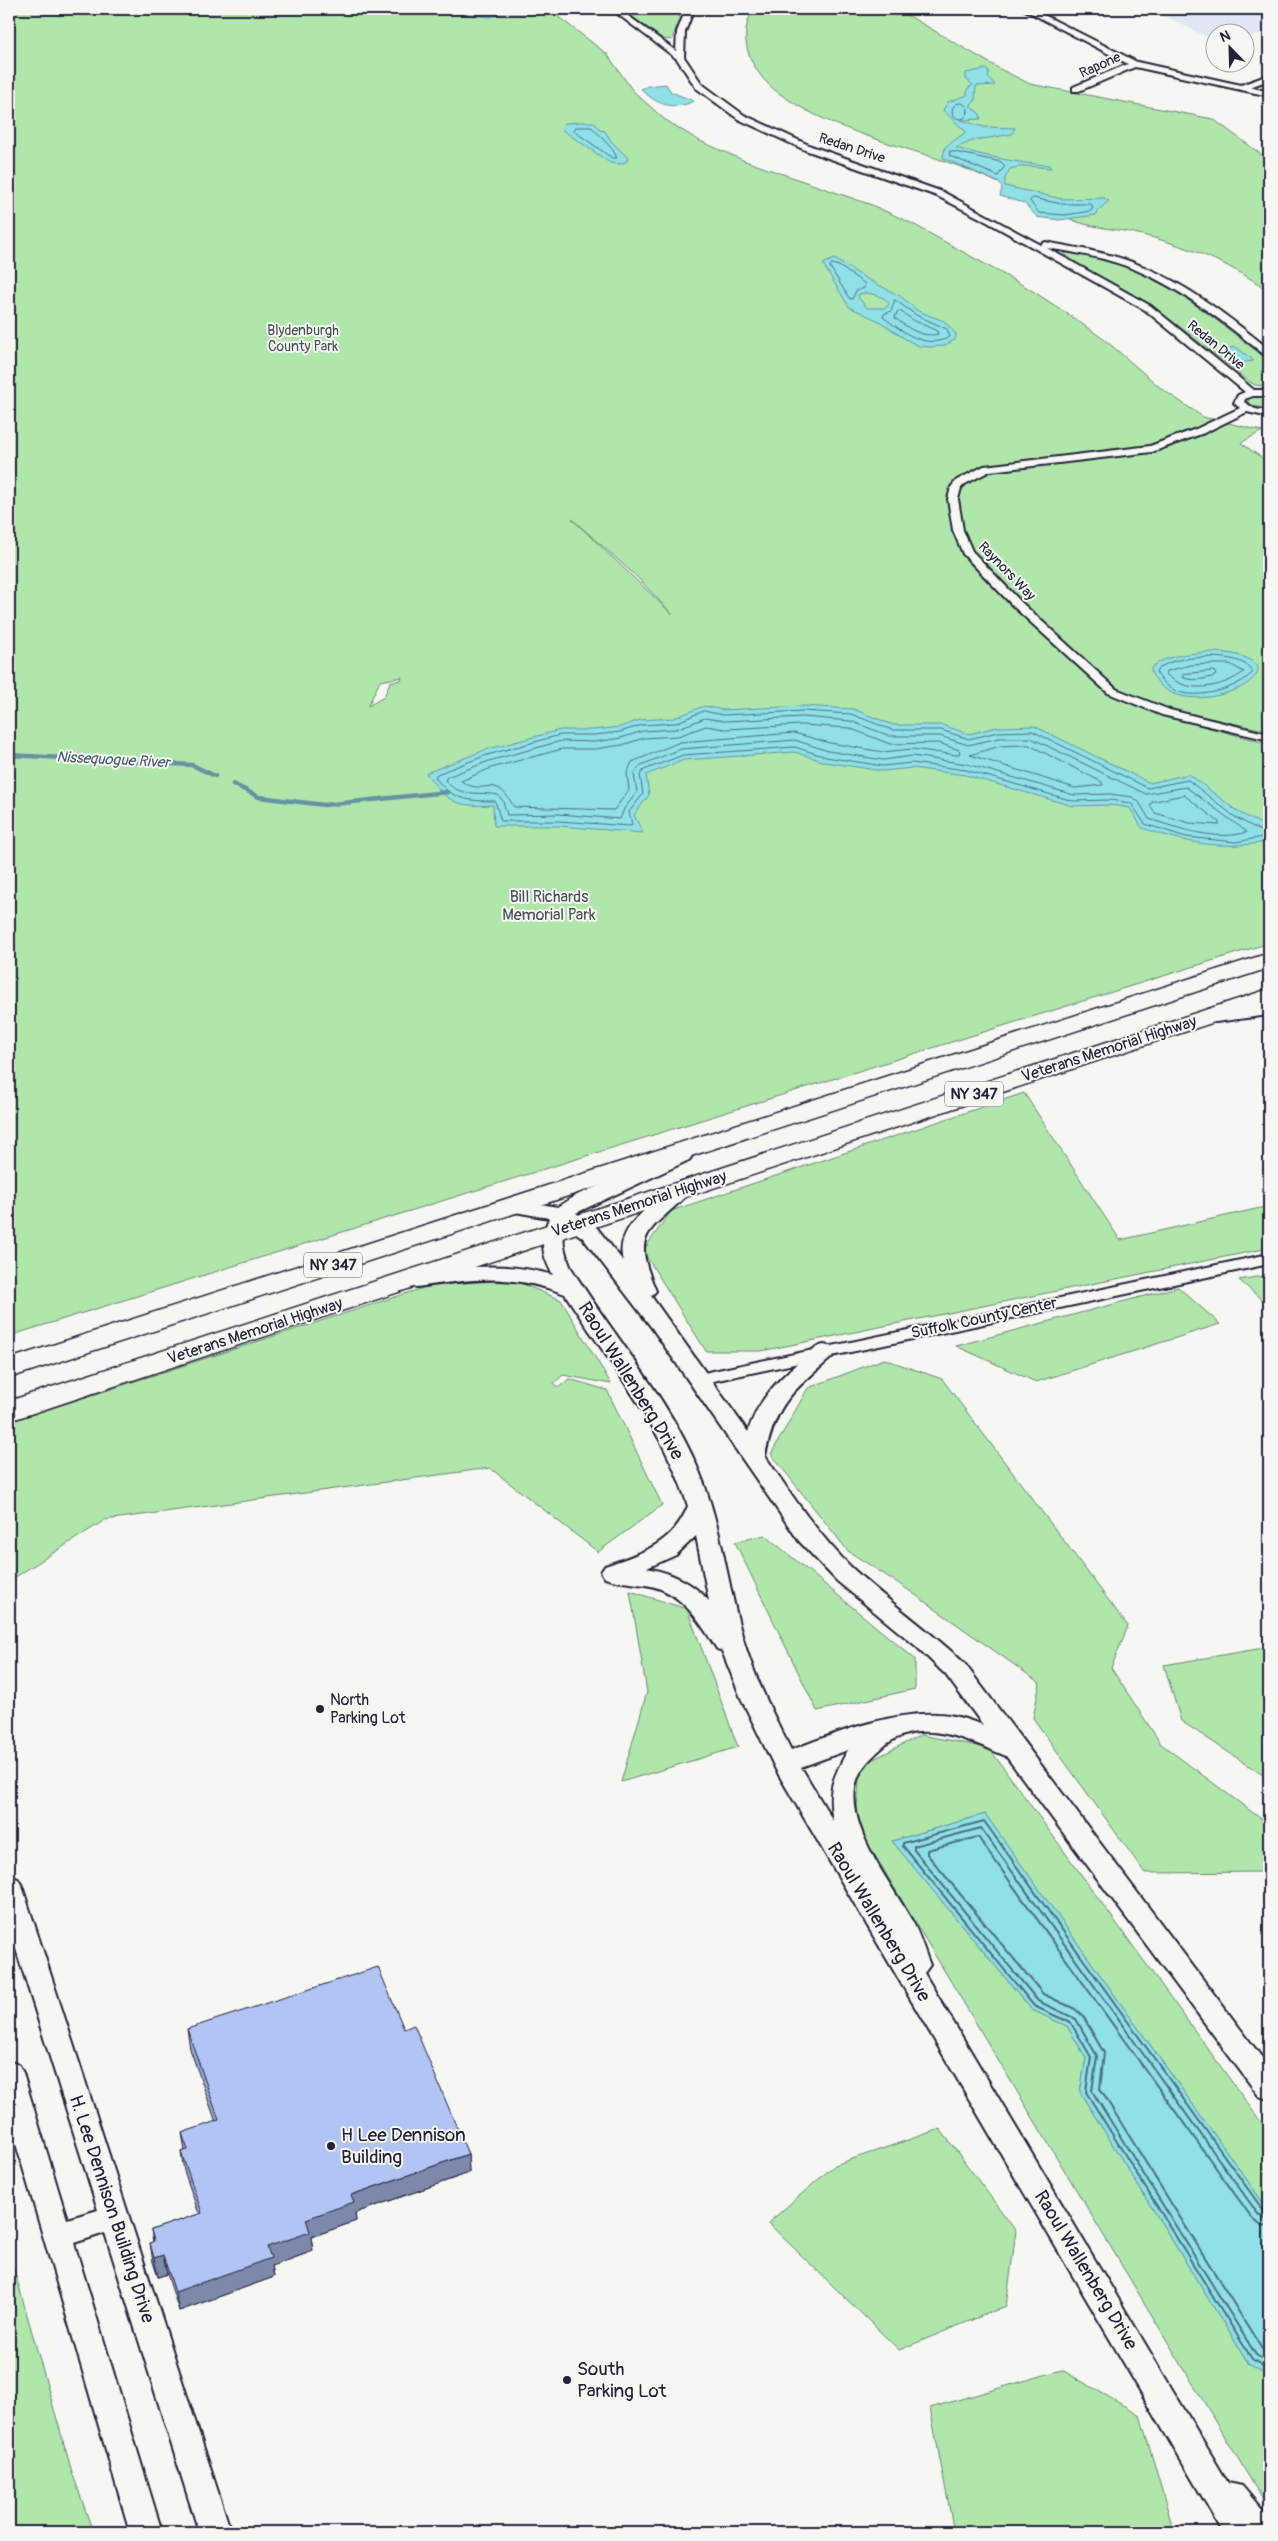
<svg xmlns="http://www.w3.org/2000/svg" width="1278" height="2541" font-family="Pangolin,sans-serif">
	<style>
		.built { fill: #e1e7f2 }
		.green { fill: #afe7ab; stroke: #688473; fill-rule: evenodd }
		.water { fill: #8fe0e7; stroke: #6394a2; fill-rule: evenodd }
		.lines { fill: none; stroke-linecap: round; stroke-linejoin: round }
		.shore-far1 { stroke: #4e6e80; stroke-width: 1 }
		.shore { stroke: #4e6e80; stroke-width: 2 }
		.stream { stroke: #6394a2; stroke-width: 4.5 }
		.street-casing { stroke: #22223b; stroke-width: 4 }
		.secondary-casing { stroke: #22223b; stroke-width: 4 }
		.highway-casing { stroke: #22223b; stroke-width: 3 }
		.street { fill: #f6f6f2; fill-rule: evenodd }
		.secondary { fill: #f6f6f2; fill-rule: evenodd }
		.highway { fill: #f6f6f2; fill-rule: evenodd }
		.wall { fill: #98a9d1; stroke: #22223b }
		.shaded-wall { fill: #7c89aa; stroke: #22223b }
		.building { fill: #b1c4f3; stroke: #22223b }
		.poi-dot { fill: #22223b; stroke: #f6f6f2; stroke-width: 2 }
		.labels { text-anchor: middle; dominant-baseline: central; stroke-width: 4; stroke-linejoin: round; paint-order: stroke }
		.far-street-label { font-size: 14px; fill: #22223b; stroke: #f6f6f2 }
		.far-park-label { font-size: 14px; fill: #455357; stroke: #f6f6f2 }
		.far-water-label { font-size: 15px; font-style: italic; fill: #435b6f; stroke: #f6f6f2 }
		.shield { fill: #f6f6f2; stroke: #626272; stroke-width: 1 }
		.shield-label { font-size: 15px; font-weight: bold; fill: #22223b }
		.park-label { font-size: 16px; fill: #455357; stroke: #f6f6f2 }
		.street-label { font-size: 16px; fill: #22223b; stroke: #f6f6f2 }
		.poi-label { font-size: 16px; fill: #22223b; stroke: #f6f6f2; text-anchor: start }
		.near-street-label { font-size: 19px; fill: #22223b; stroke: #f6f6f2 }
		.near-poi-label { font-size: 19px; fill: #22223b; stroke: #f6f6f2; text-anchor: start }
	</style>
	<rect width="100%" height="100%" fill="#f6f6f2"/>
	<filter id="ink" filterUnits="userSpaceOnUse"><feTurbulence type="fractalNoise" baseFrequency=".02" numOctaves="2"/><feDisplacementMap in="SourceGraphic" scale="10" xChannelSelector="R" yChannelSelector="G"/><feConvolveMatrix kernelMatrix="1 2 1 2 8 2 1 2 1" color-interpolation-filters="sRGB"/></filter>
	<g filter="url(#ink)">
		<polygon class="built" points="1151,9 1269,9 1269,32 1246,37 1246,32 1216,32 1215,41"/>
		<g class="green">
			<path d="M 9,9 L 548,9 L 607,54 L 633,91 L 664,119 L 698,140 L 745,161 L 872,205 L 911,223 L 1028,288 L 1065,312 L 1105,340 L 1162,389 L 1203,417 L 1262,431 L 1241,443 L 1269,463 L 1269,731 L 1121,699 L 1159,714 L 1269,744 L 1269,943 L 9,1336 ZM 572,519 L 637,577 L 672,614 ZM 402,677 L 401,680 L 390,682 L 384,697 L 368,706 L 380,681 Z"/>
			<polygon points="622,9 682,9 672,40 663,39"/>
			<path d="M 754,9 L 897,9 L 1000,69 L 1030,84 L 1213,119 L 1269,160 L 1269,291 C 1228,262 1183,244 1134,233 C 1116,229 1096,228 1078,222 C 1068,219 1058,212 1048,207 C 1022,194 996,181 969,170 C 908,146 838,134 783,96 C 755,78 733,40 754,9 Z"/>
			<path d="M 1063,253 C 1074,252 1085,255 1096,258 C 1164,274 1216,320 1269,361 L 1269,387 L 1255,385 L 1248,381 L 1171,320 L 1078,264 Z"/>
			<polygon points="1255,396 1269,396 1269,410 1248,404 1248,399"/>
			<polygon points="1024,1093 1120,1240 1269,1206 1269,1248 761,1351 706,1351 643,1251 671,1211"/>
			<polygon points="1269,1275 1269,1306 1239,1280"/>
			<polygon points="457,1277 518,1282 561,1300 611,1384 563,1375 554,1383 558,1388 569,1379 607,1390 662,1505 598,1552 490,1468 105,1520 9,1581 9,1422"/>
			<polygon points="1178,1287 1220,1324 1036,1382 956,1346"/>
			<polygon points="884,1359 942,1379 1128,1626 1111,1668 1161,1744 1268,1824 1269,1872 1145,1873 1033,1718 1040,1683 904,1587 848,1551 771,1454 808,1388"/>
			<polygon points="765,1535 915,1659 915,1689 817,1711 735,1542"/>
			<polygon points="630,1591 687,1609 738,1747 621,1782 647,1692"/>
			<polygon points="1269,1647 1269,1779 1181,1721 1164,1665"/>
			<polygon points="921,1735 989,1748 1269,2133 1269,2211 985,1814 892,1841 1032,2010 1067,2026 1086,2058 1080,2092 1249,2364 1269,2376 1269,2510 856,1824 860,1766"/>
			<polygon points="940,2129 1016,2231 1006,2306 899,2350 768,2223 835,2165"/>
			<polygon points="9,2252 72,2472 93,2532 9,2532"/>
			<polygon points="1062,2370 1140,2415 1174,2532 954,2532 930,2408"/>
		</g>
		<g class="water">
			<polygon points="426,9 481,9 499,14 491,17 437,12"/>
			<path d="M 985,69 L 989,71 L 988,77 L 995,85 L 976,86 L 975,101 L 970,106 L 980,114 L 981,119 L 961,120 L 984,127 L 1015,128 L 1012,134 L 972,141 L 956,148 C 985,156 1021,164 1049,165 L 1051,168 L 1025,166 L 1010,169 L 1005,178 L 1005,186 L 1062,199 L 1104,198 L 1109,201 L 1097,211 L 1096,215 L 1059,220 L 1037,217 L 1024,203 L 1000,196 L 1002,188 L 1000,183 L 943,158 L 945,147 L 966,132 L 943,110 L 948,102 L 967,95 L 967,89 L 973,85 L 966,79 L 966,73 Z"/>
			<path d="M 666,84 L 671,92 L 694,101 C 673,111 657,105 641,89 L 648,86 Z"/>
			<polygon points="581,122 594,122 600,130 605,131 611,141 628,158 627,161 621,164 610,163 561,129 565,123"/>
			<path d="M 834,259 L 869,280 L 900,296 L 918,311 L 944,321 L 956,334 L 955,340 L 943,346 L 931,347 L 919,346 L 907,340 L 879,321 L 849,307 L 823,264 ZM 865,293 C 874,294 886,297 889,304 L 885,308 L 867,308 L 858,297 L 859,294 Z"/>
			<polygon points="1236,347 1253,360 1253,361 1239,363 1222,349"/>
			<path d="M 1213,652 C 1230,653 1244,654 1257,665 C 1268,687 1182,717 1157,681 C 1153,676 1151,674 1151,668 C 1166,654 1194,653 1213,652 Z"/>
			<path d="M 704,706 L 723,710 L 802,706 L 853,709 L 893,725 L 942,725 L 969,734 L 997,727 L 1034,726 L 1150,783 L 1189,774 L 1238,812 L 1269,828 L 1269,838 L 1266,842 C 1217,850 1188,843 1142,828 L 1130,808 L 1110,805 L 1073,806 L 965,775 L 912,768 L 883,771 L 825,762 L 795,752 L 684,760 L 646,775 L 649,795 L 634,815 L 643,833 L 559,826 L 494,826 L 493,805 C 456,807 448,803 426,773 L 485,750 L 560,730 L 594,730 L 620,727 L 640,720 L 674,718 Z"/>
			<polygon points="985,1814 1269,2211 1269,2376 1249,2364 1080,2092 1086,2058 1067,2026 1032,2010 892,1841"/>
		</g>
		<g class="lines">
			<g class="shore-far1">
				<circle cx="960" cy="111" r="8"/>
				<polygon points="576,127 592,127 613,150 617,158 612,158 574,131"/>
				<polygon points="950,151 1001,162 1005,166 998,176 950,156"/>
				<polygon points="1033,198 1062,204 1091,204 1093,207 1091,211 1065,215 1039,213 1030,201"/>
				<polygon points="832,264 839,266 865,284 864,288 856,291 852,299 849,298 830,267"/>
				<path d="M 895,300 L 916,315 L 947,329 L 950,337 C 925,350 903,332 883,317 L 884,314 L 891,311 Z"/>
				<path d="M 900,311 L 913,320 L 937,331 L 938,334 C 921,338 908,328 895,318 L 897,312 Z"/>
				<path d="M 1213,657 C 1227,658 1245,659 1253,672 C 1238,689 1198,700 1176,691 C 1167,687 1161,680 1156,672 C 1168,657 1195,658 1213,657 Z"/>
				<path d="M 1213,664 L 1230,664 L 1244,672 C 1222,688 1187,695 1166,674 L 1167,671 L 1191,665 Z"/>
				<path d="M 1213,671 L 1216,672 L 1215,676 C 1204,679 1193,682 1182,677 L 1184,674 Z"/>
				<path d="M 704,711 L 723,715 L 803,711 L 851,714 L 892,730 L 941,730 L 969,739 L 998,732 L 1032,731 L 1148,788 L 1188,780 L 1235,817 L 1266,834 L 1263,837 L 1236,842 L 1186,837 L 1145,824 L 1131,803 L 1110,800 L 1073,801 L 966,770 L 912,763 L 883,766 L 826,757 L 795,747 L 683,755 L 644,770 L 640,775 L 643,794 L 629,812 L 632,824 L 630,826 L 559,821 L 501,821 L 495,801 C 468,801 451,800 435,777 L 437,774 L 487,755 L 560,735 L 595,735 L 620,732 L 642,725 L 675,723 Z"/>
				<path d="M 803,717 L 850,721 L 890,736 L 940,736 L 968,745 L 999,738 L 1031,738 L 1146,794 L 1186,787 L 1247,832 C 1217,842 1178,828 1149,819 L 1139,802 L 1132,797 L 1110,794 L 1074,795 L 967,764 L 912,756 L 883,760 L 828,751 L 795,740 L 681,749 L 641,765 L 634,774 L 637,792 L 624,809 L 620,819 L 559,814 L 507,815 L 503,801 L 498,795 C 478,791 459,798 445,780 L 447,777 L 489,761 L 561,741 L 595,742 L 621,738 L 643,731 L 676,729 L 705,718 L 724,721 Z"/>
				<path d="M 802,725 L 849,728 L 890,744 L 939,743 L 959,750 L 960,753 L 957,755 L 912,749 L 883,752 L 830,743 L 794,733 L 680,742 L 632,762 L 627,773 L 629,790 L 614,810 L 514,807 C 494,770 485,798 461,781 L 491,768 L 562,749 L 595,749 L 622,745 L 644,738 L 678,736 L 706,726 L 724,729 Z"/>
				<polygon points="1029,745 1102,782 1103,785 1075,788 970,755 1000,746"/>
				<polygon points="1184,795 1219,822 1219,825 1189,823 1155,813 1150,805 1152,802"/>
			</g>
			<g class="shore">
				<polyline points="1269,2213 1263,2210 984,1821 903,1843 903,1846 1034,2006 1071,2023 1091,2057 1086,2092 1252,2359 1269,2370"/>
				<polyline points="1269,2219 1258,2214 981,1828 914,1846 914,1850 1038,2001 1076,2019 1097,2056 1092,2091 1256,2355 1269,2363"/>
				<polyline points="1269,2227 1260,2225 1252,2218 978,1837 927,1850 927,1854 1043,1994 1075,2009 1083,2016 1104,2053 1100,2089 1262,2349 1269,2354"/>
			</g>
			<g class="stream">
				<polyline points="9,755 192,765 215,776"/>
				<polyline points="233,784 259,797 324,805 447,792"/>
			</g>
			<g class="street-casing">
				<g id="street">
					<path d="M 611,9 L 619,9 L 676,51 L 677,32 L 686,9 L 694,9 L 685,32 L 684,57 L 702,84 L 744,115 L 811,146 L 943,192 L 1041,245 L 1045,242 C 1078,248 1111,253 1142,266 C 1189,285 1230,318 1269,349 L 1269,357 L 1266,356 C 1225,323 1184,290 1136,270 C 1108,258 1077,253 1047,248 L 1151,306 L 1254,390 L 1269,390 L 1269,396 L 1253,396 L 1245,399 L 1244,402 L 1255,409 L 1269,411 L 1269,417 L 1247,412 L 1204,433 L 1152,452 L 990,471 L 965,484 L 961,488 L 958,499 L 963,530 L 972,551 L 1022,603 L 1116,689 L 1170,710 L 1269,734 L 1269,740 L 1162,715 L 1108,693 L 1014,607 L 963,554 L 953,530 L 948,499 L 951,487 L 957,480 L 984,466 L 1150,446 L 1196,429 L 1240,408 L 1234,403 L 1238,395 L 1245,392 L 1145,310 L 980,218 L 937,196 L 805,150 L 738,119 L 696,88 L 677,59 Z"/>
					<polygon points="1023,9 1032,9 1137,62 1241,85 1269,75 1269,80 1250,87 1269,92 1269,96 1135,67 1079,91 1073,91 1073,87 1128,64"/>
					<polygon points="1269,1254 1269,1264 699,1384 693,1383 691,1379 693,1375 699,1374"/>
				</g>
			</g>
			<g class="secondary-casing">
				<g id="secondary">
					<polygon points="1269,1003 1269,1015 1216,1022 1209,1020 1206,1016 1209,1012 1216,1010"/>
					<path d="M 682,1150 L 689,1152 L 692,1156 L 689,1160 L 576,1213 L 597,1228 L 623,1261 C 614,1228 649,1208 671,1187 L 678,1186 L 685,1187 L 688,1192 L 685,1197 C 645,1235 632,1234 656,1291 L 651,1296 L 748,1432 C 759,1394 787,1372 816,1347 L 824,1345 L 832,1347 L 835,1352 L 832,1357 C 791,1393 777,1401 765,1456 C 792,1496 818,1535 852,1568 C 887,1601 928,1629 964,1663 L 1269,2067 L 1269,2100 L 1259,2096 L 1006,1756 C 968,1740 918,1715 882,1748 C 872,1757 863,1765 858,1777 C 841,1821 889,1880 909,1916 C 919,1931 923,1948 930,1965 L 924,1973 L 1228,2483 L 1242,2486 L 1269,2518 L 1269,2532 L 1223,2532 L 776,1770 L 741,1698 L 722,1651 L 717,1649 C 701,1624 683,1593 651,1586 C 636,1583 620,1583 605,1578 L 601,1572 L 605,1566 C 642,1553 672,1545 688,1506 C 663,1426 609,1363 565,1294 C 510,1273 474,1279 417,1287 L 409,1285 L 406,1280 L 409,1275 L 417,1273 C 466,1267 505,1261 553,1275 C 541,1254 540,1240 549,1218 L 509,1211 L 506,1206 L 509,1201 L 516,1200 L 558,1207 L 577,1195 ZM 567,1226 L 583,1238 L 652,1328 L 799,1541 L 837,1581 L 916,1646 L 946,1675 L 983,1725 C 968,1720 953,1714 938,1714 C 891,1711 834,1734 791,1750 C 771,1711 751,1670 740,1628 C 726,1575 720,1521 699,1471 C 668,1396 611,1334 570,1266 C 565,1252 560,1240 567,1226 ZM 696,1536 L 709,1601 C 692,1582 672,1573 647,1568 L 676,1555 ZM 848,1750 C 833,1777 827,1790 833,1821 L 801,1767 Z"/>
					<polygon points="9,1875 18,1879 22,1886 231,2532 199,2532 105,2233 74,2243 162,2532 130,2532 9,2120 9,2061 19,2065 23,2073 67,2219 98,2210 9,1927"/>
				</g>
			</g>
			<g class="highway-casing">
				<g id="highway">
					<polygon points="1269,953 1269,968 9,1378 9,1359"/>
					<polygon points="1269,989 1269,1004 9,1421 9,1401"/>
				</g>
			</g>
			<use href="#street" class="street"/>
			<use href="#secondary" class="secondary"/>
			<use href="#highway" class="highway"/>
		</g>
		<polygon class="wall" points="187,2029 404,2029 468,2154 469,2173 355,2213 356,2221 311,2237 313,2251 272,2266 274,2277 179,2311 167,2274 158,2277 153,2262 150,2243 153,2242 151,2230 199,2214 184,2171 181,2152 185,2151 182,2133 216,2122 190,2049"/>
		<g class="shaded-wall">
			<polygon points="468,2154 469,2173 355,2213 356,2221 311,2237 313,2251 272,2266 274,2277 179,2311 175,2292 267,2247 306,2219 351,2195"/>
			<polygon points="163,2255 167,2274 158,2277 154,2258"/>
		</g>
		<polygon class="building" points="378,1967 404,2029 414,2025 468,2154 351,2195 354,2202 306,2219 310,2232 267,2247 271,2258 175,2292 163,2255 154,2258 150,2243 154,2241 151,2230 202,2213 181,2152 188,2150 182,2133 219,2120 187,2029"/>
	</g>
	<g class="poi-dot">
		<circle cx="320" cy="1709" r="5"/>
		<circle cx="331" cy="2146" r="5"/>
		<circle cx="567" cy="2380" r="5"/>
	</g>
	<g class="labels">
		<g class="far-street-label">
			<text transform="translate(1100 65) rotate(-24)">Rapone</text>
			<text transform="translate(852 148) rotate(18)">Redan Drive</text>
			<text transform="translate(1216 345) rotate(39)">Redan Drive</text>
			<text transform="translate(1007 571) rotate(46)">Raynors Way</text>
		</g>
		<g class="far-park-label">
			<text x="303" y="330">Blydenburgh<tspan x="303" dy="16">County Park</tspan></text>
		</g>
		<g class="far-water-label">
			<text transform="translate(113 760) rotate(3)">Nissequogue River</text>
		</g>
		<g class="shield">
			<rect x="945" y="1081.5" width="58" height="25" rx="4"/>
			<rect x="304" y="1252.5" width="58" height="25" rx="4"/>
		</g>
		<g class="shield-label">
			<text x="974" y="1094">NY 347</text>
			<text x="333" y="1265">NY 347</text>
		</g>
		<g class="park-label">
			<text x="549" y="897">Bill Richards<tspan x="549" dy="18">Memorial Park</tspan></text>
		</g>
		<g class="street-label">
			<text transform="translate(1109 1049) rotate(-18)">Veterans Memorial Highway</text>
			<text transform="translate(639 1204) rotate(-18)">Veterans Memorial Highway</text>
			<text transform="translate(984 1318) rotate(-12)">Suffolk County Center</text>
			<text transform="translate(255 1331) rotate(-18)">Veterans Memorial Highway</text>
		</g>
		<g class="poi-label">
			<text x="330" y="1700">North<tspan x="330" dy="18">Parking Lot</tspan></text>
		</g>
		<g class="near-street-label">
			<text transform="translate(631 1381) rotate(58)">Raoul Wallenberg Drive</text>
			<text transform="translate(879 1922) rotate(59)">Raoul Wallenberg Drive</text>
			<text transform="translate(112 2209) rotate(72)">H. Lee Dennison Building Drive</text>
			<text transform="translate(1086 2270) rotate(59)">Raoul Wallenberg Drive</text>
		</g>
		<g class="near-poi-label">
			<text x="341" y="2135">H Lee Dennison<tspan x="341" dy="22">Building</tspan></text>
			<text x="577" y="2369">South<tspan x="577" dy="22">Parking Lot</tspan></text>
		</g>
	</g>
	<rect width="1278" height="2541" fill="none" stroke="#f6f6f2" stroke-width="30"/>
	<rect x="15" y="15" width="1248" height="2511" fill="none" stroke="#22223b" stroke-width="2" filter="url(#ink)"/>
	<g transform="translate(1230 48) rotate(337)"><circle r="24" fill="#f6f6f2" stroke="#a1a1a9"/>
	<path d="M0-4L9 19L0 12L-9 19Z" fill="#22223b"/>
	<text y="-8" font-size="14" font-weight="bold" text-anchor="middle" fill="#22223b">N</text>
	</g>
</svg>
